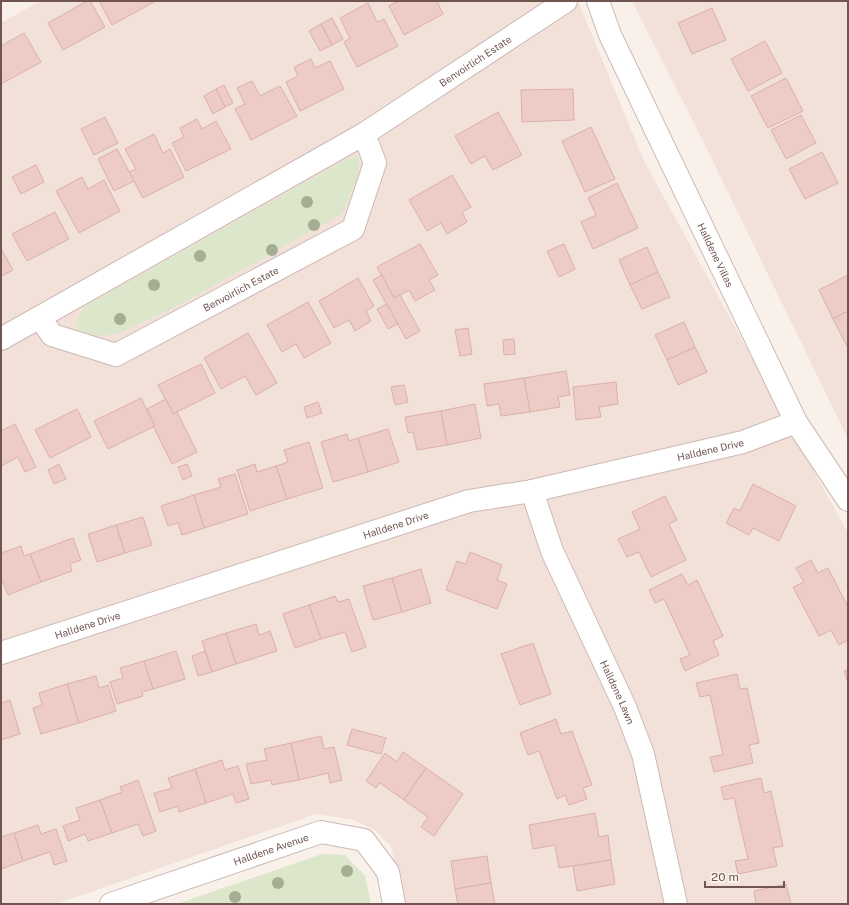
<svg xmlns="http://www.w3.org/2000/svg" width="849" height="905" font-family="'Public Sans',sans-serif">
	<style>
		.residential { fill: #f1e1d9 }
		.green { fill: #dbe6ca }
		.building { fill: #ecccc5; stroke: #dcb0a7 }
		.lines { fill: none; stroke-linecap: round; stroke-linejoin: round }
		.street-casing { stroke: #cdb9b4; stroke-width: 24 }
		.street { stroke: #fff; stroke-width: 22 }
		.tree { fill: #a5ad92 }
		.labels { text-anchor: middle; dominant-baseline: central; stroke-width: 3; stroke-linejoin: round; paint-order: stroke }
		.street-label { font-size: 10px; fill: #715550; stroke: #fdf5f0 }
	</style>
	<rect width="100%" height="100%" fill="#faf0ea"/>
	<g class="residential">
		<polygon points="40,1 578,1 644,161 848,533 848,904 404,904 391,846 375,830 354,820 316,814 56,904 1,904 1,23"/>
		<polygon points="632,1 848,1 848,439 705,145"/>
	</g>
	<g class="green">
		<polygon points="355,157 359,158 358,176 343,213 181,304 119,333 100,336 81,335 75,331 80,313 87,305 347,159"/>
		<polygon points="322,854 345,855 365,876 371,904 177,904"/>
	</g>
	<g class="building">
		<polygon points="87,1 90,1 105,27 63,50 48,23"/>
		<polygon points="99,1 153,1 154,2 112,25"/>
		<polygon points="398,1 437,1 443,14 404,35 389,6"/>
		<polygon points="368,3 377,22 384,19 398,46 357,67 344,42 350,38 340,18"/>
		<polygon points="712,8 726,40 692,54 678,23"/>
		<polygon points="332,18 343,39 332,45 321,24"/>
		<polygon points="321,24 332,45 320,51 309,31"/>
		<polygon points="24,33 41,62 1,84 1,46"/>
		<polygon points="765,41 782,73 748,91 731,59"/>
		<polygon points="311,59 315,68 330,61 344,89 300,111 286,82 298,76 294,67"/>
		<polygon points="786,78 803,111 768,128 751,96"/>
		<polygon points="252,81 260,96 280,86 297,116 251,140 235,109 245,104 237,88"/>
		<polygon points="224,85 233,103 225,107 216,89"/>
		<polygon points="216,89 225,107 213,114 204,96"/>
		<polygon points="573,89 574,120 522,122 521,90"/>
		<polygon points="498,112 522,155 493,170 485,156 471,164 455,136"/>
		<polygon points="801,115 816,143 786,159 771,130"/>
		<polygon points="105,117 118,143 94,155 81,129"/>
		<polygon points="197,119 202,129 216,121 231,149 186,171 172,143 184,137 180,128"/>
		<polygon points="591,127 615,179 585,192 562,141"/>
		<polygon points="154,134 163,153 170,149 184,177 143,198 129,172 136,169 125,149"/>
		<polygon points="117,149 134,181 114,191 98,159"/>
		<polygon points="822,152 838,183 805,199 789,169"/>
		<polygon points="36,165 44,182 21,194 12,177"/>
		<polygon points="452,175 471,207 462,212 467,222 447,234 441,223 427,231 409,200"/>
		<polygon points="82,177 88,189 104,180 120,211 79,233 56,191"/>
		<polygon points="617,183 638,228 593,249 581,222 596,215 588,198"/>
		<polygon points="55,212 69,239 27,261 12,234"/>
		<polygon points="420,244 438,275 429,280 435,290 415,301 409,290 394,298 377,267"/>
		<polygon points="564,244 575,269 559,277 547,251"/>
		<polygon points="647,247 658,272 630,285 619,260"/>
		<polygon points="1,248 13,270 1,276"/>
		<polygon points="658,272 670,297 642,309 630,285"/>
		<polygon points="382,275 394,298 400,295 420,331 406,339 373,280"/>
		<polygon points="848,275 848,311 833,319 819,290"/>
		<polygon points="358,278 374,306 366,311 371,321 355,331 349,320 334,328 319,301"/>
		<polygon points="308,302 331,343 304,358 296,344 282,352 267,325"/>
		<polygon points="387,304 398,324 388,329 377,309"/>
		<polygon points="848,311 848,348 833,319"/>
		<polygon points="684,322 695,347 667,360 655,335"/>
		<polygon points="468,328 472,354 460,356 455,330"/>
		<polygon points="248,333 277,383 256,395 245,376 221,389 204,358"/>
		<polygon points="514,339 515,354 504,355 503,340"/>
		<polygon points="695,347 707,372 678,385 667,360"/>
		<polygon points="201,364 215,393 173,414 158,385"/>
		<polygon points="566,371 570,395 558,397 560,407 530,412 524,378"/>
		<polygon points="524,378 530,412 501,416 499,404 487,406 484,384"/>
		<polygon points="616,382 618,404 599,407 601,417 576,420 573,387"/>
		<polygon points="404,385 408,402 395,405 391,387"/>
		<polygon points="141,398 155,426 108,449 94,421"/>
		<polygon points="166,399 173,414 177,412 197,452 172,464 153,426 155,426 147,409"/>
		<polygon points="318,402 322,413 307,418 304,407"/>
		<polygon points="475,404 481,438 447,445 441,411"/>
		<polygon points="77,409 91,437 50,458 35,430"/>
		<polygon points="441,411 447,445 417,450 413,432 408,433 405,417"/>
		<polygon points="15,424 36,467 25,472 18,457 1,466 1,431"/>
		<polygon points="388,429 399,462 368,472 358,438"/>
		<polygon points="347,434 349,441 358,438 368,472 333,482 321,442"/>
		<polygon points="309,442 323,488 287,499 276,466 288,462 284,450"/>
		<polygon points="59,464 66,479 54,484 48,470"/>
		<polygon points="187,464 192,476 183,480 178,467"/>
		<polygon points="255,464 257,472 276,466 287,499 250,511 237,470"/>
		<polygon points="235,474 248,514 204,528 194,495 221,487 218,479"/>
		<polygon points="753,484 796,506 779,541 753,528 749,535 726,523 734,508 740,511"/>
		<polygon points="194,495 204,528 182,535 178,523 168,526 161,506"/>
		<polygon points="665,496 677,520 669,524 686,560 651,577 639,552 627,557 618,539 640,529 632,512"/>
		<polygon points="143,517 152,545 125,553 116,525"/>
		<polygon points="116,525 125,553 97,562 88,534"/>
		<polygon points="73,538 81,560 70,564 72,571 41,582 30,554"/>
		<polygon points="21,546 24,556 30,554 41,582 8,595 1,577 1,553"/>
		<polygon points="470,552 502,565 497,580 507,584 497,609 446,590 457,561 466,564"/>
		<polygon points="811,560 818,573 828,568 848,607 848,640 839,645 831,630 819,636 793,587 804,582 796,568"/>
		<polygon points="421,569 431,603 402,612 392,578"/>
		<polygon points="682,574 688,585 697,580 723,636 713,641 719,655 685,671 680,659 690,655 664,599 655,603 649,590"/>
		<polygon points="392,578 402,612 373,620 363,586"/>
		<polygon points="335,596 338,602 349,599 366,647 352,652 345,632 321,639 309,605"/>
		<polygon points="309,605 321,639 295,648 283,614"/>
		<polygon points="256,624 259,635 270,631 277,651 236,664 226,633"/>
		<polygon points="226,633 236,664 212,672 202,641"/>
		<polygon points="533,643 551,694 520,705 501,654"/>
		<polygon points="176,651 185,679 153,689 144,661"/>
		<polygon points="205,651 212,672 198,676 192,656"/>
		<polygon points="144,661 153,689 142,692 143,696 117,704 110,682 123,678 120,668"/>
		<polygon points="848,670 848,683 844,671"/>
		<polygon points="737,674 740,689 747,688 759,743 749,745 753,763 714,772 710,757 723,755 710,695 700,697 696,683"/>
		<polygon points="96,676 99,688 108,685 116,711 79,723 67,684"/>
		<polygon points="67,684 79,723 41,734 33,708 42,705 39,693"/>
		<polygon points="10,700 20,734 1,740 1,703"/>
		<polygon points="556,719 561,734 572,731 592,785 583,788 587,799 569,805 565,795 557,799 539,751 528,755 520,733"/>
		<polygon points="352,729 386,738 381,754 347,745"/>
		<polygon points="321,736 324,749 334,747 342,780 330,783 328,773 299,780 291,743"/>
		<polygon points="291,743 299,780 272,785 271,780 251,784 246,764 267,760 264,749"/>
		<polygon points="403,752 426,768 404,800 380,783 376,788 366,781 385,753 397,762"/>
		<polygon points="222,760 225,770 238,766 249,799 236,803 233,794 206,803 195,769"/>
		<polygon points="426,768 463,794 434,836 421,827 428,817 404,800"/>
		<polygon points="195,769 206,803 179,812 178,806 160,812 154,793 172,788 168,778"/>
		<polygon points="761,778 764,793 771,791 783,846 773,848 777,866 738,874 735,861 748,859 734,798 724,800 721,787"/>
		<polygon points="138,780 156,831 143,836 138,824 112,833 100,800 122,792 120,787"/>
		<polygon points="100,800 112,833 88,841 85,834 68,841 63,826 80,820 76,808"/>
		<polygon points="595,813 599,837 608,835 611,860 559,868 555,845 533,849 529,825"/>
		<polygon points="38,825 41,834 56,829 67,861 54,865 50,852 23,861 14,833"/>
		<polygon points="14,833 23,861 1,869 1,837"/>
		<polygon points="487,856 491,883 455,889 451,861"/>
		<polygon points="611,860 615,884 577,891 573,866"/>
		<polygon points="491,883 495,904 458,904 455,889"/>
		<polygon points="786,884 791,904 756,904 754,891"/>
	</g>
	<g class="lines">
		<g class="street-casing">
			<g id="street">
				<path id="s1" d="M 598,1 L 610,35 L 796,422 L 848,500"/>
				<path id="s2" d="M 40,318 L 52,335 L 116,355 L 353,229 L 375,163 L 364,134"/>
				<path id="s3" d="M 1,339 L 364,134 L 566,1"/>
				<path id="s4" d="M 532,491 L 552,551 L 625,707 L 643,754 L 676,904"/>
				<path id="s5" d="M 1,653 L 469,501 L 532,491 L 743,442 L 796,422"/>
				<path id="s6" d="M 111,904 L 321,832 L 364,840 L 388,872 L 394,904"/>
			</g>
		</g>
		<use href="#street" class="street"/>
	</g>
	<g class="tree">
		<circle cx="307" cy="202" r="6"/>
		<circle cx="314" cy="225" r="6"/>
		<circle cx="272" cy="250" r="6"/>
		<circle cx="200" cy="256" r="6"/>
		<circle cx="154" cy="285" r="6"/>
		<circle cx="120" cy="319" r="6"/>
		<circle cx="347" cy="871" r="6"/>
		<circle cx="278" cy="883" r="6"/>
		<circle cx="235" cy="897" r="6"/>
	</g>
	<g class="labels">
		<g class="street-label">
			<text stroke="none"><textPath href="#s3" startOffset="550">Benvoirlich Estate</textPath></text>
			<text stroke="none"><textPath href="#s1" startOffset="280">Halldene Villas</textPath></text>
			<text stroke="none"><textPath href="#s2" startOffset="229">Benvoirlich Estate</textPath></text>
			<text stroke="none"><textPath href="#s5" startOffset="739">Halldene Drive</textPath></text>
			<text stroke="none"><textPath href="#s5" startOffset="415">Halldene Drive</textPath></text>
			<text stroke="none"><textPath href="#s5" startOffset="91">Halldene Drive</textPath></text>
			<text stroke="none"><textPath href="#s4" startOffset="219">Halldene Lawn</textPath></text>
			<text stroke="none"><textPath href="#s6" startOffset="169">Halldene Avenue</textPath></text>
		</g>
	</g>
	<rect width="849" height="905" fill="none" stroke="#715550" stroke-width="4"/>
	<path d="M705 881v6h79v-6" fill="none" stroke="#715550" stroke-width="2"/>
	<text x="711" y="881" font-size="12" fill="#715550" stroke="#fdf5f0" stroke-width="3" paint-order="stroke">20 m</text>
</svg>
